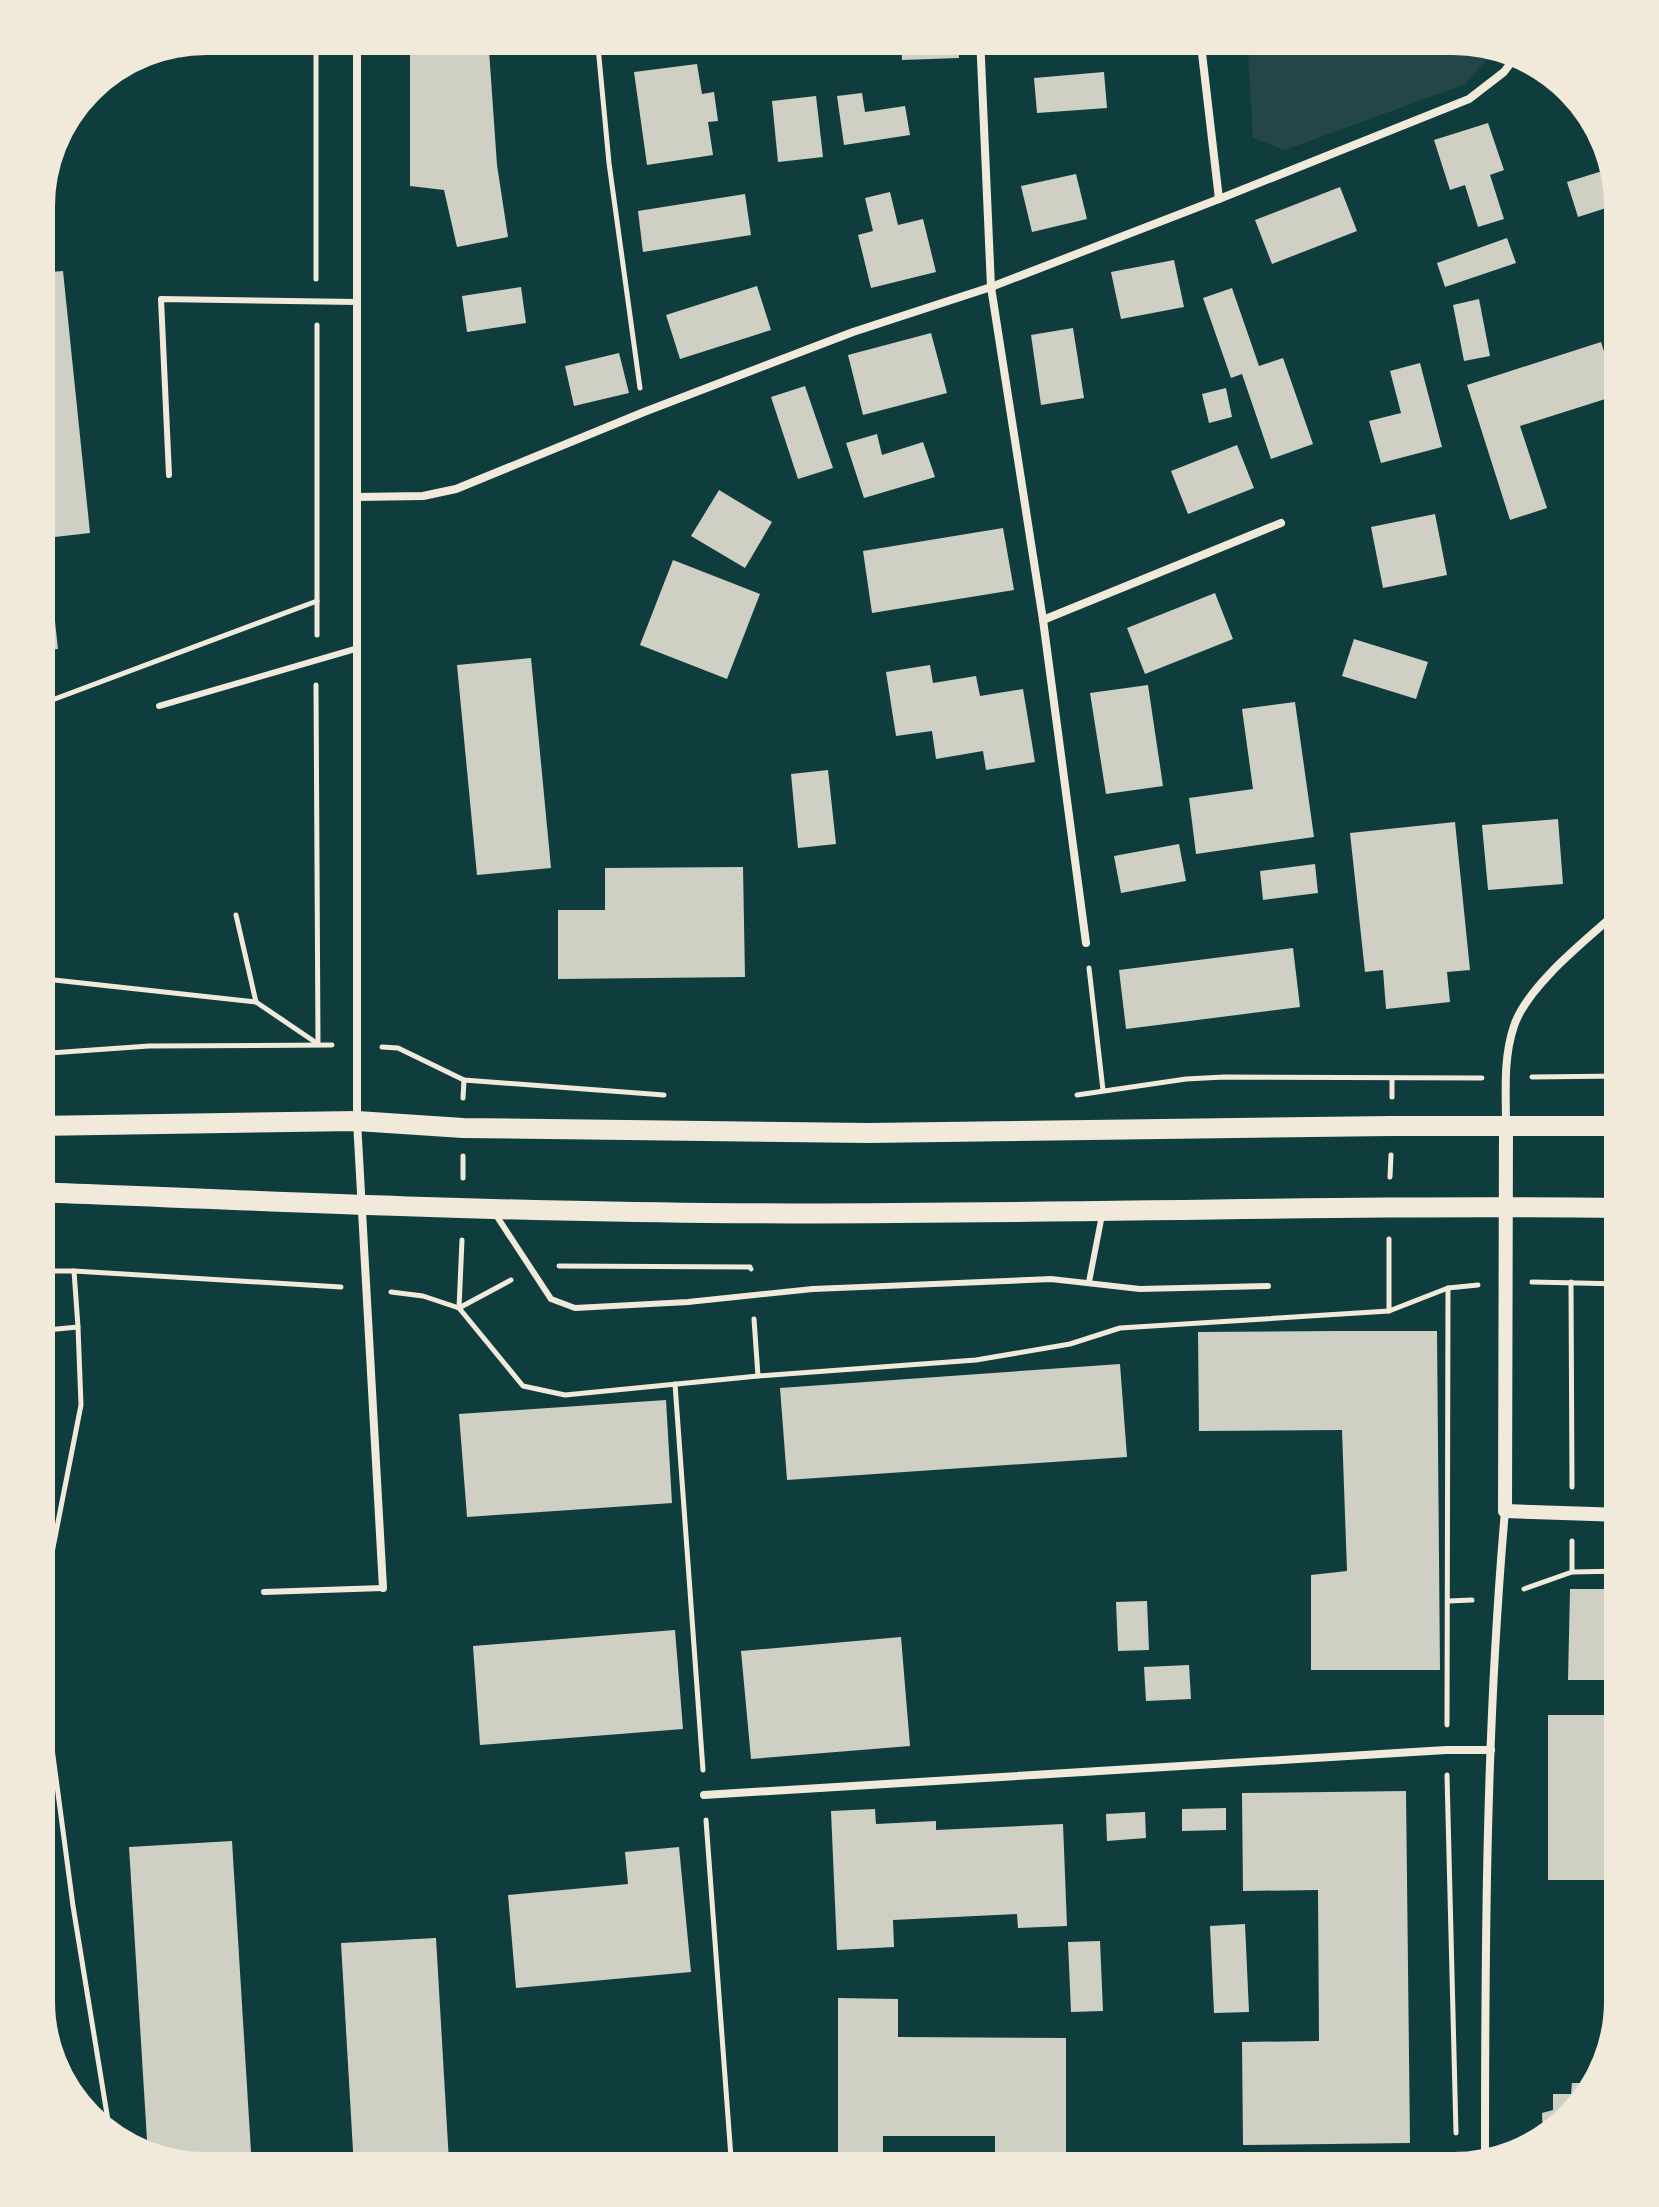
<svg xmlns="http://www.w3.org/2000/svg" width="1659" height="2207" font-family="'Public Sans',sans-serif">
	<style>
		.green { fill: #244646 }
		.building { fill: #cfcfc3 }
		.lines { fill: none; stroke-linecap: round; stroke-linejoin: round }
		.path { stroke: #f1e9da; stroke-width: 5 }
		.service { stroke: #f1e9da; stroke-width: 6 }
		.minor { stroke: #f1e9da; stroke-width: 8 }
		.tertiary { stroke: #f1e9da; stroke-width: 14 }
		.primary { stroke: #f1e9da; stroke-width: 20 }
		.rim { fill: none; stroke: #f1e9da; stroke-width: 10 }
	</style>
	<rect width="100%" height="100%" fill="#0f3d3e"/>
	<polygon class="green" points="1247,36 1464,36 1498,47 1465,84 1285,150 1253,138"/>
	<g class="building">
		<polygon points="410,36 488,36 497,165 508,237 457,247 444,190 410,186"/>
		<polygon points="901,36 958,36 959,58 902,60"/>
		<polygon points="1015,36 1036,36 1036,44 1016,46"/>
		<polygon points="697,64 702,94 714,92 718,121 708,122 713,155 647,165 634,72"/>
		<polygon points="1104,72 1107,108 1037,113 1034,78"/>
		<polygon points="862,93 865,112 905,106 910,135 844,145 837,96"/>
		<polygon points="816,96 823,157 778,162 772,101"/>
		<polygon points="1488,123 1504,170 1490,175 1504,219 1478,227 1465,185 1450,190 1434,140"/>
		<polygon points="1612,168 1622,203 1578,217 1567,182"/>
		<polygon points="1076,174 1087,219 1032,232 1021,186"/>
		<polygon points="1340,187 1357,231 1272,264 1255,220"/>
		<polygon points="890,192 898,225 923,219 936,272 871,288 858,235 873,231 865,198"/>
		<polygon points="745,194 751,235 643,252 638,211"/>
		<polygon points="1507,238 1516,263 1445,287 1437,263"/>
		<polygon points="1174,260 1184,307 1121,319 1111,272"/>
		<polygon points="63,271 90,533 46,538 58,649 36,651 36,273"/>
		<polygon points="757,286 771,330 680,359 666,315"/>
		<polygon points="521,287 526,323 467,332 462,296"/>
		<polygon points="1232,288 1259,366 1283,358 1313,444 1271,459 1242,374 1231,378 1203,298"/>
		<polygon points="1479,299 1490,356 1464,361 1453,305"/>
		<polygon points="1073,328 1084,398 1041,405 1031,335"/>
		<polygon points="931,333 947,393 863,415 848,355"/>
		<polygon points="1601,342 1618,395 1520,426 1547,508 1510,520 1467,385"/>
		<polygon points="619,353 629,393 574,406 565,366"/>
		<polygon points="1420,363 1442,447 1381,463 1369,421 1401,413 1390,371"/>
		<polygon points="805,386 833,468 798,479 771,397"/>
		<polygon points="1226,388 1232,417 1209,423 1202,394"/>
		<polygon points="877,434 882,455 923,442 935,477 864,498 846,443"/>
		<polygon points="1237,445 1254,488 1188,514 1171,471"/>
		<polygon points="719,490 772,522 745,568 691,536"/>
		<polygon points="1435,514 1447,575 1383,588 1371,527"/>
		<polygon points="1003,528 1014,590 872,613 863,551"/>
		<polygon points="673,560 760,594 727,679 640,645"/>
		<polygon points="1215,593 1233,639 1145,674 1127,628"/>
		<polygon points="1354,639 1428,662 1416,699 1342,676"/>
		<polygon points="531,658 551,868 477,875 457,665"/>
		<polygon points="930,665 933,683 976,676 980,696 1023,689 1035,762 986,770 983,751 936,759 932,731 896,736 886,672"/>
		<polygon points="1148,685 1163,786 1106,794 1090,693"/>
		<polygon points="1295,702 1314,837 1196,854 1189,798 1253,789 1242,709"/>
		<polygon points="828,770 836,844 798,848 791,774"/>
		<polygon points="1558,819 1563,884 1488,890 1482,825"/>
		<polygon points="1455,822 1470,970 1447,972 1450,1002 1386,1009 1383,970 1365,972 1350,833"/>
		<polygon points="1179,844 1186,881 1121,893 1114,856"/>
		<polygon points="1315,864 1318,893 1263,900 1260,871"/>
		<polygon points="743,867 745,977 558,979 558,910 605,910 605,868"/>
		<polygon points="1293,948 1300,1007 1126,1029 1119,970"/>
		<polygon points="1340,1331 1437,1331 1440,1670 1311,1670 1311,1575 1347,1571 1342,1430 1199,1431 1198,1332"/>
		<polygon points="1120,1364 1127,1457 787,1480 780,1388"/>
		<polygon points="666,1400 672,1503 467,1517 459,1414"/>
		<polygon points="1570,1589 1623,1589 1623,1680 1568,1680"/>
		<polygon points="1147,1601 1149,1650 1118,1651 1116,1602"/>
		<polygon points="675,1630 683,1729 480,1745 473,1646"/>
		<polygon points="901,1637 910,1746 751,1759 741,1651"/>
		<polygon points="1189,1665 1191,1699 1146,1701 1144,1667"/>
		<rect x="1548" y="1715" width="75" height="165"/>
		<polygon points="1406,1791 1410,2143 1243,2145 1242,2042 1319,2041 1318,1890 1243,1891 1242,1793"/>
		<polygon points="1226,1808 1226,1830 1182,1831 1182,1809"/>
		<polygon points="875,1809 876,1824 936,1821 936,1830 1063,1824 1067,1926 1018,1928 1017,1914 893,1920 894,1947 837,1950 831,1811"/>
		<polygon points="1145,1812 1146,1838 1107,1841 1106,1814"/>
		<polygon points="232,1841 252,2168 204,2171 148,2156 129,1847"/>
		<polygon points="679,1847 691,1972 516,1988 508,1895 628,1884 625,1852"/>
		<polygon points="1245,1924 1249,2012 1214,2013 1210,1926"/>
		<polygon points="436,1938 449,2162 354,2168 341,1943"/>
		<polygon points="1100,1941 1103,2011 1071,2012 1068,1942"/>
		<polygon points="838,1998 898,1999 898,2037 1066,2038 1066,2156 995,2156 995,2136 883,2136 883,2156 838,2155"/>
		<polygon points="1572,2083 1601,2083 1547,2143 1543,2144 1542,2113 1553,2110 1553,2094 1571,2094"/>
	</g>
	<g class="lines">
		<g class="path">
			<polyline points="316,36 316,279"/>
			<polyline points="597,36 609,163 640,388"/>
			<polyline points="317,635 317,325"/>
			<polyline points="316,685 318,1044"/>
			<polyline points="36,706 317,601"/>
			<polyline points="236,915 256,1002"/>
			<polyline points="1089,968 1103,1090"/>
			<polyline points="36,978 256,1002 318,1044"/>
			<polyline points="382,1047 398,1048 464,1080 664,1095"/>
			<polyline points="36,1054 149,1046 332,1045"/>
			<polyline points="1532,1077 1623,1076"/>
			<polyline points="1077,1095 1186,1079 1224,1077 1482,1078"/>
			<polyline points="1392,1097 1392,1078"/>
			<polyline points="463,1098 464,1080"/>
			<polyline points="1390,1177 1391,1155"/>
			<polyline points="463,1178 463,1156"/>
			<polyline points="559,1266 750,1267 751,1269"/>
			<polyline points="36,1271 74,1271 341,1287"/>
			<polyline points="1532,1282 1623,1284"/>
			<polyline points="1571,1282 1572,1487"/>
			<polyline points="1622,1284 1623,1239"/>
			<polyline points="391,1292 423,1296 459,1308 523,1386 565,1395 758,1376 976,1360 1070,1344 1120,1328 1389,1311 1448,1288 1478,1285"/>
			<polyline points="459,1308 511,1280"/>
			<polyline points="459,1308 462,1240"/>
			<polyline points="1389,1311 1389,1239"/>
			<polyline points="754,1319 758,1376"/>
			<polyline points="36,1331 78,1327 74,1271"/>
			<polyline points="675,1384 703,1770"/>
			<polyline points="36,1419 41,1418 36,1384"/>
			<polyline points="1572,1572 1572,1541"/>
			<polyline points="1524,1589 1572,1572 1623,1571"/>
			<polyline points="1449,1601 1472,1600"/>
			<polyline points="36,1628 73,1906 111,2139"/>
			<polyline points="37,1629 81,1405 78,1327"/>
			<polyline points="1447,1725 1448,1288"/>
			<polyline points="1447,1775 1456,2133"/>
			<polyline points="706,1820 732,2171"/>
		</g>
		<g class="service">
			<polyline points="169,475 161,299 357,302"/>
			<polyline points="159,706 355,649"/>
			<polyline points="494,1212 551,1299 575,1308 688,1302 813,1289 1051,1279 1140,1289 1268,1286"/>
			<polyline points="1089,1282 1102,1215"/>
			<polyline points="264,1592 383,1588"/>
		</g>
		<g class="minor">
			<polyline points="357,36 357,1121 383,1588"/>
			<polyline points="980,36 991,287 1043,620 1086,943"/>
			<polyline points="1200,36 1219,199"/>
			<polyline points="357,497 423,496 456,489 644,412 853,332 991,287 1219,199 1469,99 1504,72 1518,53"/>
			<polyline points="1043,620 1281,523"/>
			<path d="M 1506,1126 C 1506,1093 1503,1058 1514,1026 C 1528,984 1590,937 1623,907"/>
			<polyline points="704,1795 1446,1750 1491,1750"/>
			<path d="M 1485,2161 C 1485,1944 1486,1727 1505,1511"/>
		</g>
		<polyline class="tertiary" points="1506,1126 1505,1511 1623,1515"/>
		<g class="primary">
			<polyline points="36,1126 357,1121 463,1128 869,1133 1391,1126 1623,1126"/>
			<path d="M 36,1192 C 259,1201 482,1211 706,1213 C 1012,1216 1317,1204 1623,1208"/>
		</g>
	</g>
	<path d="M0 0H1659V2207H0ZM206 50H1453A156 156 0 0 1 1609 206V2001A156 156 0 0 1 1453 2157H206A156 156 0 0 1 50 2001V206A156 156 0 0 1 206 50Z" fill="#f1e9da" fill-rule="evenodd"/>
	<path class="rim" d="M206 50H1453A156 156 0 0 1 1609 206V2001A156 156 0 0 1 1453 2157H206A156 156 0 0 1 50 2001V206A156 156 0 0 1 206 50Z"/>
</svg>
